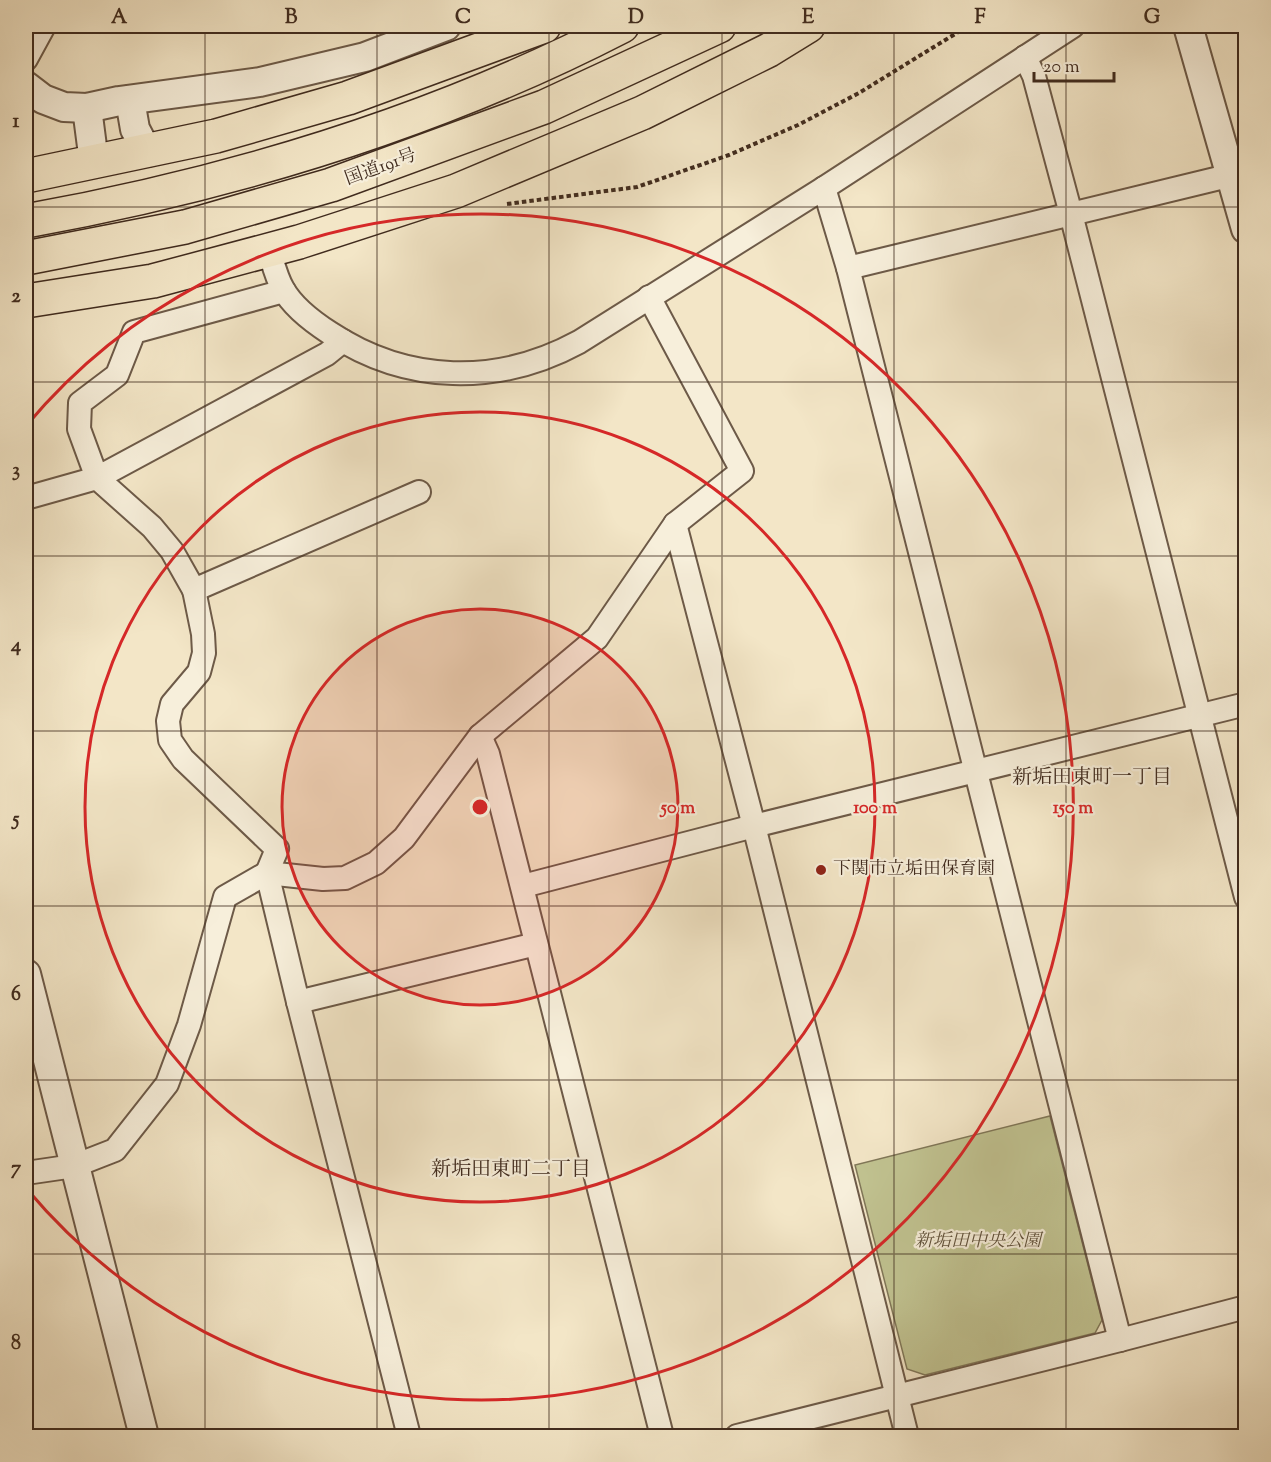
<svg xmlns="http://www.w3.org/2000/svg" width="1271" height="1462" font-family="'Sorts Mill Goudy','Noto Serif JP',serif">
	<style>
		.green { fill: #c1c391; stroke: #807758; stroke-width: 1.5 }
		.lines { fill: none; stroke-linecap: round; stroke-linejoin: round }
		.minor-casing { stroke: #6d5a48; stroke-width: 26 }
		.tertiary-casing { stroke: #6d5a48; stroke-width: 32 }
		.trunk-casing { stroke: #402b1e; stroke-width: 36 }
		.path { stroke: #402b1e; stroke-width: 4; stroke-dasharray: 4.5 3; stroke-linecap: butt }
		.minor { stroke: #f7efdb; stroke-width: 22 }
		.tertiary { stroke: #f7efdb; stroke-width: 28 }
		.trunk { stroke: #f3e6c7; stroke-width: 33 }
		.grid { fill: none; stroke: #402b1e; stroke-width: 1.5; stroke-opacity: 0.55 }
		.ring { fill: none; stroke: #d62828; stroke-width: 3 }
		.poi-dot { fill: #8f2418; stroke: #f7efdb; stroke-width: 2 }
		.labels { text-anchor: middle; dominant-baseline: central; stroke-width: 4.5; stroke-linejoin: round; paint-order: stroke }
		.street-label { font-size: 18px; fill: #402b1e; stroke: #f7efdb }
		.poi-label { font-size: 18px; fill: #402b1e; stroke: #f7efdb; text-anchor: start }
		.park-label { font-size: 18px; font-style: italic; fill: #60513b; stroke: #f7efdb }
		.neighbourhood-label { font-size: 20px; fill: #402b1e; stroke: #f7efdb }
		.centre { fill: #d62828; stroke: #f7efdb; stroke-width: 3 }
		.ring-label { font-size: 18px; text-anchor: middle; font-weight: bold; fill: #d62828; stroke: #f7efdb; stroke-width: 4.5; stroke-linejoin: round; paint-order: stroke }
		.neatline { fill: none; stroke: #402b1e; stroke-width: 2 }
		.grid-label { font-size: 20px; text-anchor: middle; font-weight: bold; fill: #402b1e }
	</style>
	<rect width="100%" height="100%" fill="#f3e6c7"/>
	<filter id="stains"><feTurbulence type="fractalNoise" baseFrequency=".00333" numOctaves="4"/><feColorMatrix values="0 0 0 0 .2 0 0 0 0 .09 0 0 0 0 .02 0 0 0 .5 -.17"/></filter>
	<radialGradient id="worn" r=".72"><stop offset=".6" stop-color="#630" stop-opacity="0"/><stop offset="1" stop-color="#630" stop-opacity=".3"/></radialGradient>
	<polygon class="green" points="1050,1116 1102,1320 1095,1333 925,1375 907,1369 855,1165"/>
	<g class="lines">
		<g class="minor-casing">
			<g id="minor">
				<polyline points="1025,57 1034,76 1071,214 1246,897"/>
				<polyline points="26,59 44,26"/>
				<polyline points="824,188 848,268 1120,1340"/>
				<path d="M 269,250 C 273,263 276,277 283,289 C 293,307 313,322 330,333 C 407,384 498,386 579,342 L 824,188 L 1073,26"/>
				<polyline points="848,268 1232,175"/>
				<polyline points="284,291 134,332 117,375 80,403 79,429 97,478 327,354 343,341"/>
				<polyline points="26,498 97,478 152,527 172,551 194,590 419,492"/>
				<polyline points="675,524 754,826 907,1436"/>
				<polyline points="194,590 203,634 204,653 199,672 172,704 168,721 170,740 183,759 277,849 267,873 298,1002 409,1436"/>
				<polyline points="480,736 488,754 662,1436"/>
				<polyline points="523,886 754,826 1246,704"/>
				<polyline points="298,1002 536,944"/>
				<polyline points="26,1173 74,1166 115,1150 167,1084 189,1025 225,897 267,873 323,879 345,878 376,863 404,838 480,736 597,638 675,524 742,471 649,297"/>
				<polyline points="737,1436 1120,1340 1246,1307"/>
			</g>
		</g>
		<g class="tertiary-casing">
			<g id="tertiary">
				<polyline points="1188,26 1246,229"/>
				<polyline points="26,86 43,99 64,107 87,108 119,101 260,82 365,57 446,26"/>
				<polyline points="130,100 135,129 147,152"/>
				<polyline points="87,108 94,162"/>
				<polyline points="26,974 144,1436"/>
			</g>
		</g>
		<g class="trunk-casing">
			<g id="trunk">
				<polyline points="26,176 216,136 348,98 544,26"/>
				<path d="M 26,221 C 231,184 436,122 622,26"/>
				<polyline points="26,258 185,227 331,185 544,107 719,26"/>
				<polyline points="26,301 153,281 299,242 456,191 642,113 769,50 808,26"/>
			</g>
		</g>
		<polyline class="path" points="507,204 637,187 729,155 798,125 859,93 968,26"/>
		<use href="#minor" class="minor"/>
		<use href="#tertiary" class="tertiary"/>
		<use href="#trunk" class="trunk"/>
	</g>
	<path class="grid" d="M 205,26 L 205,1436M 377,26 L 377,1436M 549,26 L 549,1436M 722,26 L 722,1436M 894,26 L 894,1436M 1066,26 L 1066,1436M 26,207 L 1246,207M 26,382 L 1246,382M 26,556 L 1246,556M 26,731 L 1246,731M 26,906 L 1246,906M 26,1080 L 1246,1080M 26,1254 L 1246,1254"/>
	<circle cx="480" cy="807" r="198" fill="#d62828" fill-opacity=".12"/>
	<g class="ring">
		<circle cx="480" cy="807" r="198"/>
		<circle cx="480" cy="807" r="395"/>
		<path d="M26 426A593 593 0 1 1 26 1188"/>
	</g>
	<circle class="poi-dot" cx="821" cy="870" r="6"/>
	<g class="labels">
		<g class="street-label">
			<text transform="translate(381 168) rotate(-20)">国道191号</text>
		</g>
		<g class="poi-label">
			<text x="833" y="870">下関市立垢田保育園</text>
		</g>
		<g class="park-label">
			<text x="978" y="1242">新垢田中央公園</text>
		</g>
		<g class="neighbourhood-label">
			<text x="1092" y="778">新垢田東町一丁目</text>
			<text x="511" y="1170">新垢田東町二丁目</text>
		</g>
	</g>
	<circle cx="480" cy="807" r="9" class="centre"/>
	<g class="ring-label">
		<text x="678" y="813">50 m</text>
		<text x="875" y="813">100 m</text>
		<text x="1073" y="813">150 m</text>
	</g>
	<rect width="1271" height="1462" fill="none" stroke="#f3e6c7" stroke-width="66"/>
	<path d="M1034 72v9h80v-9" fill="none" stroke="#402b1e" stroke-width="3"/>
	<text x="1043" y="72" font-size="18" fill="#402b1e" stroke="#f7efdb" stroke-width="4.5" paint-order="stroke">20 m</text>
	<rect x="33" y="33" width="1205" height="1396" class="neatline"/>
	<g class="grid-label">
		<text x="119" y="23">A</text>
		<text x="291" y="23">B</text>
		<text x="463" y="23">C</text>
		<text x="636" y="23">D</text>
		<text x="808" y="23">E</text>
		<text x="980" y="23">F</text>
		<text x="1152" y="23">G</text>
		<text x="16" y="127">1</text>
		<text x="16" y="302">2</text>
		<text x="16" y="476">3</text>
		<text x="16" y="651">4</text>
		<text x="16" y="825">5</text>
		<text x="16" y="1000">6</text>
		<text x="16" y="1174">7</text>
		<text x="16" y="1349">8</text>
	</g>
	<rect width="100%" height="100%" filter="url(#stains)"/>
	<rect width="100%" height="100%" fill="url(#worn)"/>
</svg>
